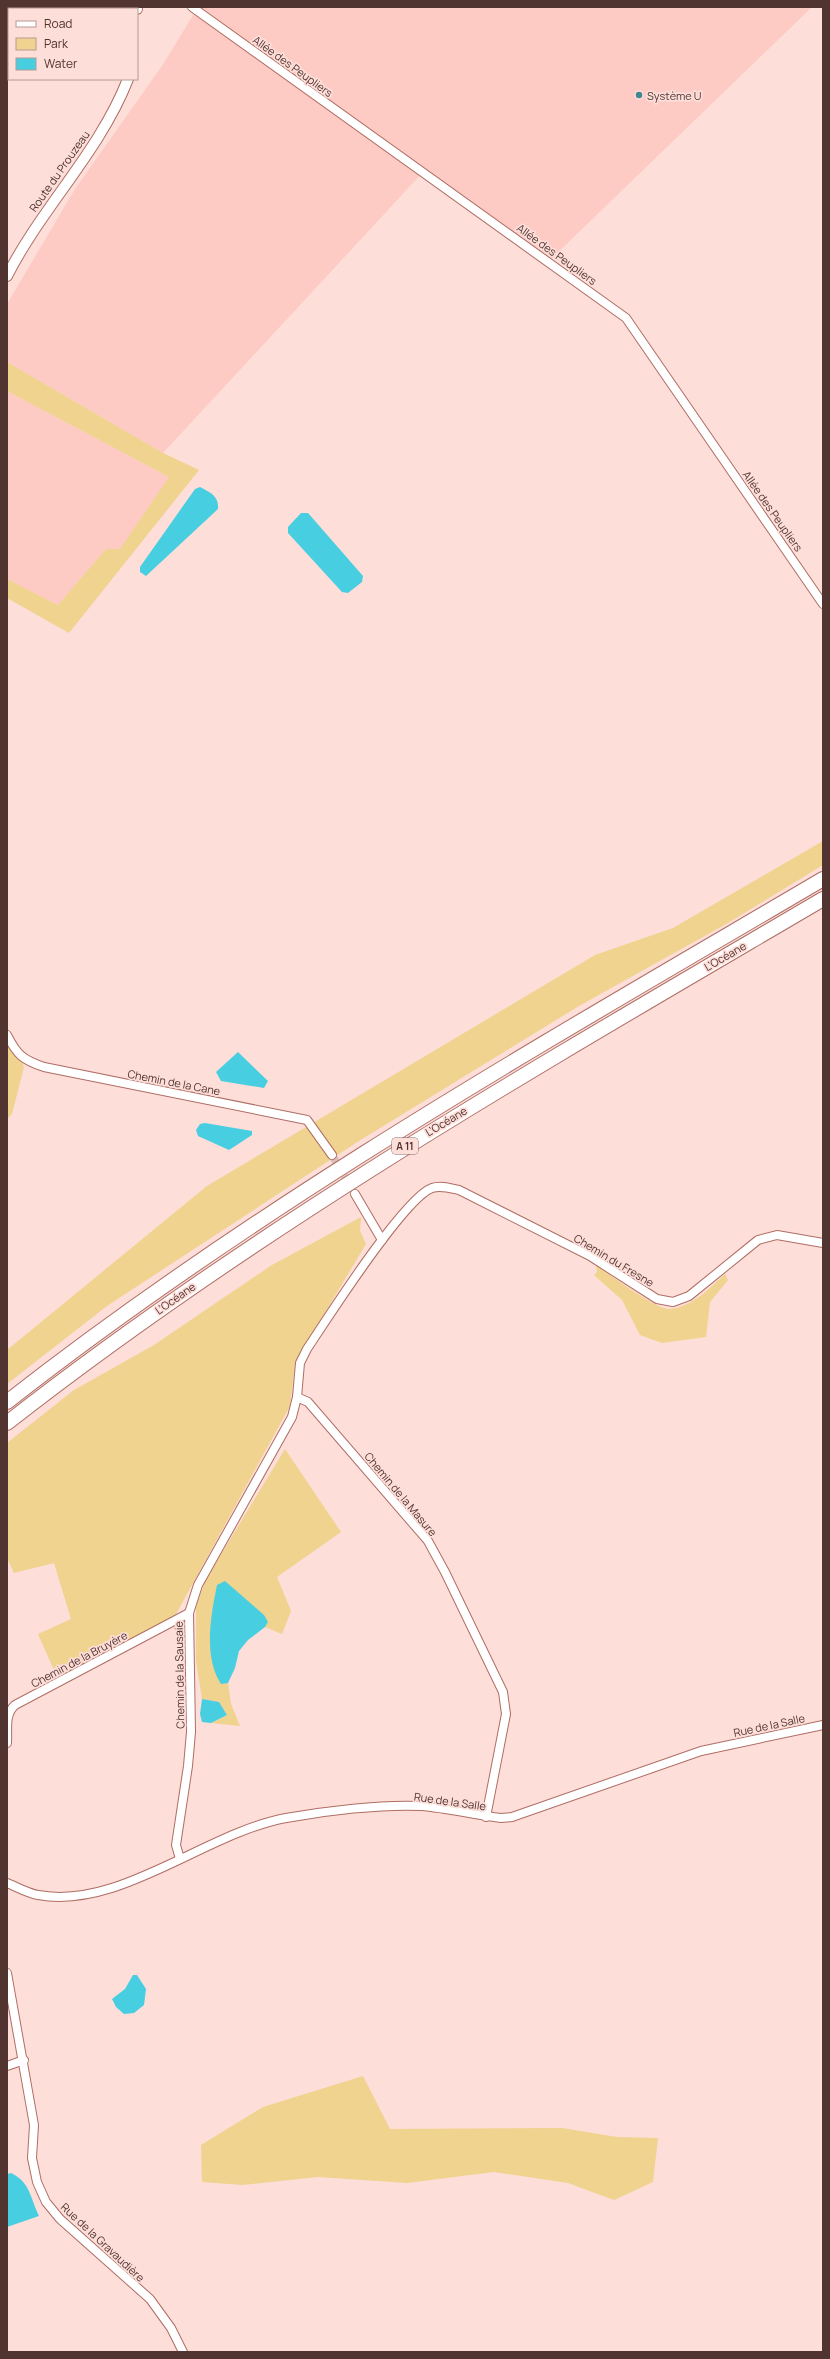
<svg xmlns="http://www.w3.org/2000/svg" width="830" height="2359" font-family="Manrope,sans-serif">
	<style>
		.built { fill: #fdcbc4 }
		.green { fill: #efd38e }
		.water { fill: #48cee1 }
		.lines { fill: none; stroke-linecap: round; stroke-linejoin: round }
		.minor-tunnel { stroke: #dbbcb7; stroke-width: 8; stroke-dasharray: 8 4; stroke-linecap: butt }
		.minor-casing { stroke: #b06d64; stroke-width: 10 }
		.tertiary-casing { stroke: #b06d64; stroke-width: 12 }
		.motorway-casing { stroke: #b06d64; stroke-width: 16 }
		.minor { stroke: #fff; stroke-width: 8 }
		.tertiary { stroke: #fff; stroke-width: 10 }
		.motorway { stroke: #fff; stroke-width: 14 }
		.poi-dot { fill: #418791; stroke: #fdded9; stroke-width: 1.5 }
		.labels { text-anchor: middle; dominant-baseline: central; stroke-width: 3.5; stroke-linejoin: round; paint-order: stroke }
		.shield { fill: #fdded9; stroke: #856662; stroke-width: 1 }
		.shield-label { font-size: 10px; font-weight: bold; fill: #51332f }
		.street-label { font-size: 11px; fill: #51332f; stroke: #fdded9 }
		.poi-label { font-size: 11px; fill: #51332f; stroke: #fdded9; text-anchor: start }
	</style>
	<rect width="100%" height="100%" fill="#fdded9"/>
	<g class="built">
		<polygon points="198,7 812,7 550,260 425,170 163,453 7,362 7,304 75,189 164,63"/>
		<polygon points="7,391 169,477 120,550 106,549 58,605 7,579"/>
	</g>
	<g class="green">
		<polygon points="7,362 163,453 199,470 69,633 7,598 7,579 58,605 106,549 120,549 169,477 7,391"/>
		<polygon points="823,841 823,865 728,923 579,1006 359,1141 107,1306 7,1384 7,1350 207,1186 595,955 673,928"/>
		<polygon points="7,1026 24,1067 12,1114 7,1119"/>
		<polygon points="361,1217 360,1231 366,1244 295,1363 290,1406 175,1616 67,1672 53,1668 38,1634 71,1619 54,1563 14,1573 7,1558 7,1443 74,1390 154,1345 272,1265"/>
		<path d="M 596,1265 C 609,1274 655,1309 669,1309 C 691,1308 710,1288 725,1274 L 728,1280 L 710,1302 L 706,1337 L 662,1343 L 640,1335 L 622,1300 L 594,1275 L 597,1272 Z"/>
		<polygon points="285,1449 341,1532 277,1577 291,1611 282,1634 265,1627 268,1622 225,1581 221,1683 228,1683 231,1704 240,1726 211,1723 227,1715 219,1702 202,1699 196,1661 196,1606 206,1579"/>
		<polygon points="363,2076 390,2129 562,2128 617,2137 658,2138 653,2182 614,2200 568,2183 494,2172 407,2183 318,2177 243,2185 202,2182 201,2145 263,2107"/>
	</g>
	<g class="water">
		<path d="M 200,487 C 211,493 219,496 218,509 L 146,576 L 140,572 L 140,567 L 195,489 Z"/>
		<polygon points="301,513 308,513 363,576 362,582 348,593 342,592 288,533 288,527"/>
		<polygon points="238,1052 268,1081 264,1088 221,1081 216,1072"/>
		<polygon points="205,1123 252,1131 252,1135 229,1150 198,1136 196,1130 200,1124"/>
		<path d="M 225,1581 L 264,1615 L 268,1622 L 265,1627 L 248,1640 L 239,1651 L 235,1668 L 228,1683 L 221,1684 C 203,1656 211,1615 217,1585 Z"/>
		<polygon points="202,1699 219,1702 227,1715 211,1723 202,1722 200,1714"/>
		<polygon points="133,1975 137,1975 146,1989 144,2005 134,2013 124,2014 116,2007 112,1999 125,1989"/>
		<path d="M 11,2173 C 30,2182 30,2197 39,2216 L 7,2227 L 7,2174 Z"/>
	</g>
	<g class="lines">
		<polyline class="minor-tunnel" points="332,1155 351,1187"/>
		<g class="minor-casing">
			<g id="minor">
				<polyline points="192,7 626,318 823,604"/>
				<path d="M 7,1035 C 17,1055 23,1060 44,1067 L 307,1120 L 332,1155"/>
				<polyline points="355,1194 382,1240"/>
				<path d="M 7,1743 C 8,1729 4,1715 15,1705 L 189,1613"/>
				<path d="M 486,1817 L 506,1714 L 503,1692 L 445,1572 L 428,1541 L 308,1402 L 297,1397 L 300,1363 L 307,1349 C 327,1319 404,1198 432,1188 C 441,1185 450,1188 459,1190 L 590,1256 L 657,1299 L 673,1302 L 689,1296 L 758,1240 L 777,1235 L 823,1243"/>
				<polyline points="180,1859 176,1845 188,1766 191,1732 189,1613 198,1585 292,1417 297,1397"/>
				<path d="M 7,1883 C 17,1887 27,1893 38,1895 C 120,1910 205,1833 286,1818 C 325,1811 381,1804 421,1806 C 448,1808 474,1815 501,1818 L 512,1817 L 701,1751 L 823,1725"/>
				<polyline points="7,1973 34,2125 32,2158 37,2182 46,2202 60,2219 150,2299 171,2328 183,2352"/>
				<polyline points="7,2066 24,2060"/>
			</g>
		</g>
		<g class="tertiary-casing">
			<g id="tertiary">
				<polyline points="137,9 137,7"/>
				<path d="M 7,276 C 42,207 100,151 128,79"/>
			</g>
		</g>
		<g class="motorway-casing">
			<g id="motorway">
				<path d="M 7,1402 C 262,1202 544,1043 823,879"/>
				<path d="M 7,1423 C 264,1222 542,1064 823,899"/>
			</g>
		</g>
		<use href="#minor" class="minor"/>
		<use href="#tertiary" class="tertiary"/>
		<use href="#motorway" class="motorway"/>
	</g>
	<circle class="poi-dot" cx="639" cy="95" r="4"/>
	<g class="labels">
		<rect class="shield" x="392" y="1138" width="26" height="16" rx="3"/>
		<g class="shield-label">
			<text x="405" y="1146">A 11</text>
		</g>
		<g class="street-label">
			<text transform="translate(293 66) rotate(36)">Allée des Peupliers</text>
			<text transform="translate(59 171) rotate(-55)">Route du Prouzeau</text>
			<text transform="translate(557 254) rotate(36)">Allée des Peupliers</text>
			<text transform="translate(773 511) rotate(55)">Allée des Peupliers</text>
			<text transform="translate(725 956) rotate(-30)">L’Océane</text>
			<text transform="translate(174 1082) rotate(11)">Chemin de la Cane</text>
			<text transform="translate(446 1121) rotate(-31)">L’Océane</text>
			<text transform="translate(614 1260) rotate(31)">Chemin du Fresne</text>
			<text transform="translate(175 1298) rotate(-35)">L’Océane</text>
			<text transform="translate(401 1494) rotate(50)">Chemin de la Masure</text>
			<text transform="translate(79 1659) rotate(-28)">Chemin de la Bruyère</text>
			<text transform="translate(179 1675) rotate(-91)">Chemin de la Sausaie</text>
			<text transform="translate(769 1725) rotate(-12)">Rue de la Salle</text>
			<text transform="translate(450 1801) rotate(8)">Rue de la Salle</text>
			<text transform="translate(103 2242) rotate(43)">Rue de la Gravaudière</text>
		</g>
		<g class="poi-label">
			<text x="647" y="95">Système U</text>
		</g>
	</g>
	<rect width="830" height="2359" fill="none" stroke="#51332f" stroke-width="16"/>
	<rect x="8" y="8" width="130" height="72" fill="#fdded9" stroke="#b89a95"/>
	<rect x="16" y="21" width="20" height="6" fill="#ffffff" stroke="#b89a95"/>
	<text x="44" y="28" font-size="12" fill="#51332f">Road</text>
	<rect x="16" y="38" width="20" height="12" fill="#efd38e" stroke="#b89a95"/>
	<text x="44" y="48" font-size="12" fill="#51332f">Park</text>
	<rect x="16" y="58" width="20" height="12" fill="#48cee1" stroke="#b89a95"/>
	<text x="44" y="68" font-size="12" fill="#51332f">Water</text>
</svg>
